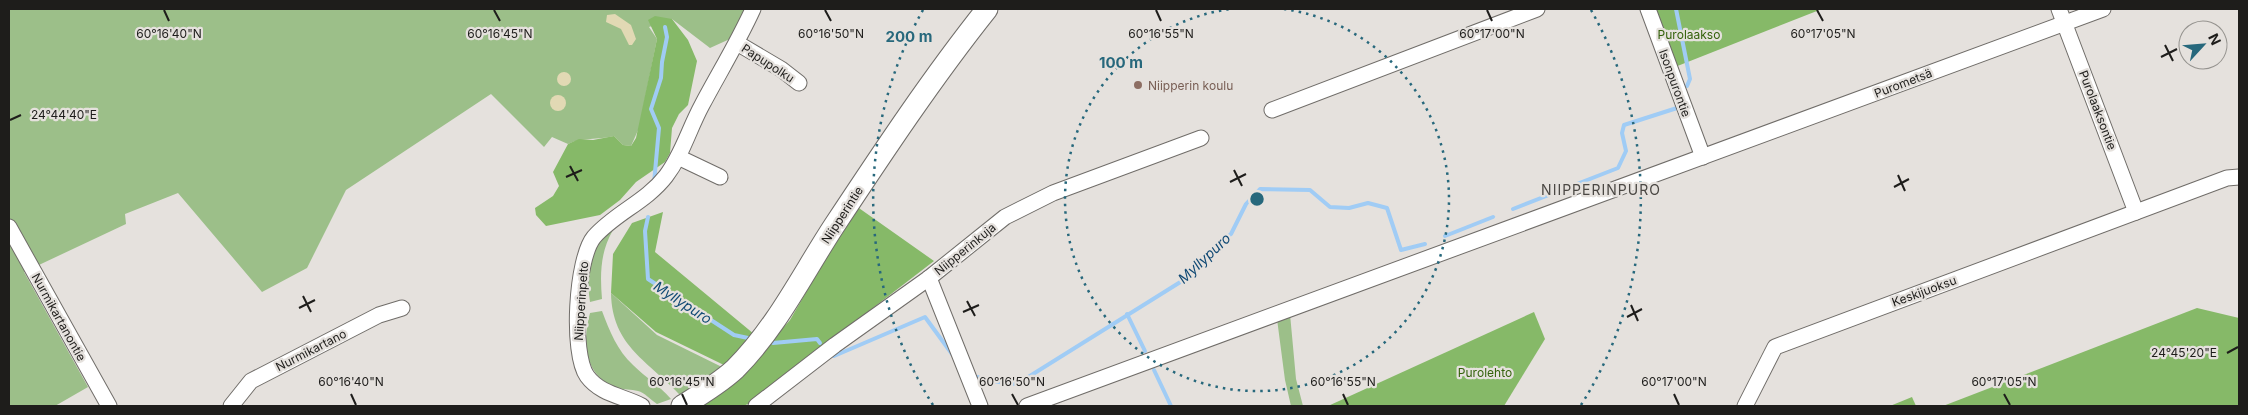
<svg xmlns="http://www.w3.org/2000/svg" width="2248" height="415" font-family="Inter,sans-serif">
	<style>
		.green { fill: #9cbf89 }
		.forest { fill: #86b968 }
		.sand { fill: #e2d9b4 }
		.lines { fill: none; stroke-linecap: round; stroke-linejoin: round }
		.stream { stroke: #a0ccf5; stroke-width: 4 }
		.street-casing { stroke: #706d69; stroke-width: 17 }
		.secondary-casing { stroke: #706d69; stroke-width: 23 }
		.street { stroke: #fff; stroke-width: 15 }
		.secondary { stroke: #fff; stroke-width: 21 }
		.ticks { fill: none; stroke: #1e1d1b; stroke-width: 2 }
		.ring { fill: none; stroke: #27687c; stroke-width: 2.5; stroke-dasharray: 2.5 5 }
		.education-dot { fill: #8d6e63; stroke: #e5e1dd; stroke-width: 2 }
		.labels { text-anchor: middle; dominant-baseline: central; stroke-width: 4.5; stroke-linejoin: round; paint-order: stroke }
		.park-label { font-size: 12px; fill: #34620b; stroke: #e5e1dd }
		.street-label { font-size: 12px; fill: #1e1d1b; stroke: #e5e1dd }
		.education-label { font-size: 12px; fill: #785e54; stroke: #e5e1dd; text-anchor: start }
		.neighbourhood-label { font-size: 14px; letter-spacing: 1px; fill: #4b4844; stroke: #e5e1dd }
		.water-label { font-size: 14px; font-style: italic; fill: #104974; stroke: #e5e1dd }
		.ticks-label { font-size: 12px; text-anchor: middle; fill: #1e1d1b; stroke: #e5e1dd; stroke-width: 4.5; stroke-linejoin: round; paint-order: stroke }
		.centre { fill: #27687c; stroke: #e5e1dd; stroke-width: 2.5 }
		.ring-label { font-size: 15px; text-anchor: middle; font-weight: bold; fill: #27687c; stroke: #e5e1dd; stroke-width: 4.5; stroke-linejoin: round; paint-order: stroke }
	</style>
	<rect width="100%" height="100%" fill="#e5e1dd"/>
	<g class="green">
		<path d="M 9,9 L 747,9 L 732,38 L 710,48 L 672,19 L 649,27 L 657,39 L 639,128 L 631,146 L 623,145 L 614,136 C 598,140 582,137 568,144 L 552,137 L 544,147 L 491,94 L 346,190 L 307,268 L 262,292 L 178,193 L 125,214 L 126,224 L 24,272 L 88,387 L 55,406 L 9,406 Z"/>
		<path d="M 613,230 C 600,252 600,275 602,299 L 590,302 C 586,273 585,248 613,230 Z"/>
		<path d="M 611,293 L 657,335 L 726,369 L 682,397 C 649,361 612,347 611,293 Z"/>
		<path d="M 602,311 C 610,332 617,350 633,365 C 646,378 658,384 671,399 L 657,404 C 651,400 644,392 638,391 C 631,389 624,390 618,388 C 584,377 582,343 590,313 Z"/>
		<polygon points="1290,314 1296,379 1303,406 1291,406 1285,380 1277,319"/>
	</g>
	<g class="forest">
		<polygon points="1654,9 1822,9 1675,67"/>
		<polygon points="655,16 672,19 688,40 697,61 688,105 679,114 672,128 670,153 665,162 636,182 620,200 600,215 546,226 536,215 535,208 553,196 559,186 553,172 568,144 579,139 593,140 614,136 623,145 631,146 636,138 657,39 648,20"/>
		<polygon points="856,206 934,261 748,404 743,406 694,406 738,379 790,320"/>
		<polygon points="663,212 655,252 754,334 726,366 656,332 611,293 613,254 632,223"/>
		<polygon points="2197,308 2239,318 2239,406 1943,406"/>
		<polygon points="1534,312 1545,339 1504,406 1328,406"/>
		<polygon points="1912,397 1916,406 1890,406"/>
	</g>
	<g class="sand">
		<polygon points="615,14 631,25 636,39 632,45 629,45 621,29 606,22 607,15"/>
		<circle cx="564" cy="79" r="7"/>
		<circle cx="558" cy="103" r="8"/>
	</g>
	<g class="lines">
		<g class="stream">
			<polyline points="1676,9 1690,79 1687,86"/>
			<polyline points="654,183 659,128 651,109 661,78 662,62 667,37 665,27"/>
			<polyline points="1513,209 1618,168 1626,151 1622,133 1624,125 1677,108"/>
			<polyline points="648,217 645,231 648,279 734,335 748,338"/>
			<polyline points="1445,236 1493,217"/>
			<polyline points="1127,314 1145,351"/>
			<polyline points="773,343 817,339 820,343"/>
			<polyline points="834,356 925,317 952,354"/>
			<polyline points="1154,370 1171,406"/>
			<polyline points="978,377 981,380 1017,384 1182,281 1208,252 1231,234 1246,204 1260,189 1310,190 1330,207 1349,208 1368,203 1387,208 1401,250 1425,244"/>
		</g>
		<g class="street-casing">
			<g id="street">
				<polyline points="1648,9 1703,157"/>
				<polyline points="2059,9 2136,212"/>
				<polyline points="737,43 781,69 799,83"/>
				<polyline points="1272,110 1537,9"/>
				<polyline points="678,157 720,177"/>
				<polyline points="9,227 109,406"/>
				<polyline points="929,278 980,406"/>
				<polyline points="231,406 251,381 379,315 402,308"/>
				<path d="M 642,406 C 624,396 601,395 587,376 C 571,353 576,259 594,237 C 615,213 646,202 666,176 C 682,155 689,129 702,105 C 719,73 738,42 753,9"/>
				<polyline points="756,406 835,345 929,278 1005,217 1053,193 1201,138"/>
				<polyline points="1027,406 2103,9"/>
				<polyline points="1745,406 1775,347 2227,178 2239,177"/>
			</g>
		</g>
		<g class="secondary-casing">
			<path id="secondary" d="M 682,406 C 700,395 720,383 735,369 C 777,327 802,275 834,226 C 883,152 932,78 987,9"/>
		</g>
		<use href="#street" class="street"/>
		<use href="#secondary" class="secondary"/>
	</g>
	<path class="ticks" d="M 164,10 L 169,21M 494,10 L 500,21M 825,10 L 831,21M 1156,10 L 1161,21M 1487,10 L 1492,21M 1817,10 L 1823,21M 2165,45 L 2173,61M 2161,57 L 2177,49M 10,120 L 21,115M 570,166 L 578,181M 1234,170 L 1242,186M 1898,175 L 1905,191M 566,177 L 582,170M 1230,182 L 1246,174M 1894,187 L 1909,179M 303,296 L 311,312M 967,301 L 975,316M 1631,305 L 1638,321M 299,308 L 315,300M 963,312 L 979,305M 1627,317 L 1642,309M 2227,353 L 2238,347M 351,394 L 356,405M 682,394 L 687,405M 1012,394 L 1018,405M 1343,394 L 1348,405M 1674,394 L 1679,405M 2004,394 L 2010,405"/>
	<g class="ring">
		<path d="M1284 9A192 192 0 1 1 1230 9"/>
		<path d="M933 405A384 384 0 0 1 923 10M1591 10A384 384 0 0 1 1581 405"/>
	</g>
	<circle class="education-dot" cx="1138" cy="85" r="5"/>
	<g class="labels">
		<g class="park-label">
			<text x="1689" y="34">Purolaakso</text>
			<text x="1485" y="372">Purolehto</text>
		</g>
		<g class="street-label">
			<text transform="translate(768 63) rotate(33)">Papupolku</text>
			<text transform="translate(1675 83) rotate(70)">Isonpurontie</text>
			<text transform="translate(1903 83) rotate(-21)">Purometsä</text>
			<text transform="translate(2098 110) rotate(69)">Purolaaksontie</text>
			<text transform="translate(842 215) rotate(-57)">Niipperintie</text>
			<text transform="translate(965 249) rotate(-39)">Niipperinkuja</text>
			<text transform="translate(1924 291) rotate(-20)">Keskijuoksu</text>
			<text transform="translate(581 301) rotate(-86)">Niipperinpelto</text>
			<text transform="translate(59 317) rotate(61)">Nurmikartanontie</text>
			<text transform="translate(311 350) rotate(-27)">Nurmikartano</text>
		</g>
		<g class="education-label">
			<text x="1148" y="85">Niipperin koulu</text>
		</g>
		<g class="neighbourhood-label">
			<text x="1601" y="189">NIIPPERINPURO</text>
		</g>
		<g class="water-label">
			<text transform="translate(1204 258) rotate(-43)">Myllypuro</text>
			<text transform="translate(683 302) rotate(33)">Myllypuro</text>
		</g>
	</g>
	<g class="ticks-label">
		<text x="169" y="38">60°16'40"N</text>
		<text x="500" y="38">60°16'45"N</text>
		<text x="831" y="38">60°16'50"N</text>
		<text x="1161" y="38">60°16'55"N</text>
		<text x="1492" y="38">60°17'00"N</text>
		<text x="1823" y="38">60°17'05"N</text>
		<text x="64" y="119">24°44'40"E</text>
		<text x="2184" y="357">24°45'20"E</text>
		<text x="351" y="386">60°16'40"N</text>
		<text x="682" y="386">60°16'45"N</text>
		<text x="1012" y="386">60°16'50"N</text>
		<text x="1343" y="386">60°16'55"N</text>
		<text x="1674" y="386">60°17'00"N</text>
		<text x="2004" y="386">60°17'05"N</text>
	</g>
	<circle cx="1257" cy="199" r="8" class="centre"/>
	<g class="ring-label">
		<text x="909" y="42">200 m</text>
		<text x="1121" y="68">100 m</text>
	</g>
	<rect width="2248" height="415" fill="none" stroke="#1e1d1b" stroke-width="20"/>
	<g transform="translate(2203 45) rotate(64)"><circle r="24" fill="#e5e1dd" stroke="#95938f"/>
	<path d="M0-4L9 19L0 12L-9 19Z" fill="#27687c"/>
	<text y="-8" font-size="14" font-weight="bold" text-anchor="middle" fill="#1e1d1b">N</text>
	</g>
</svg>
